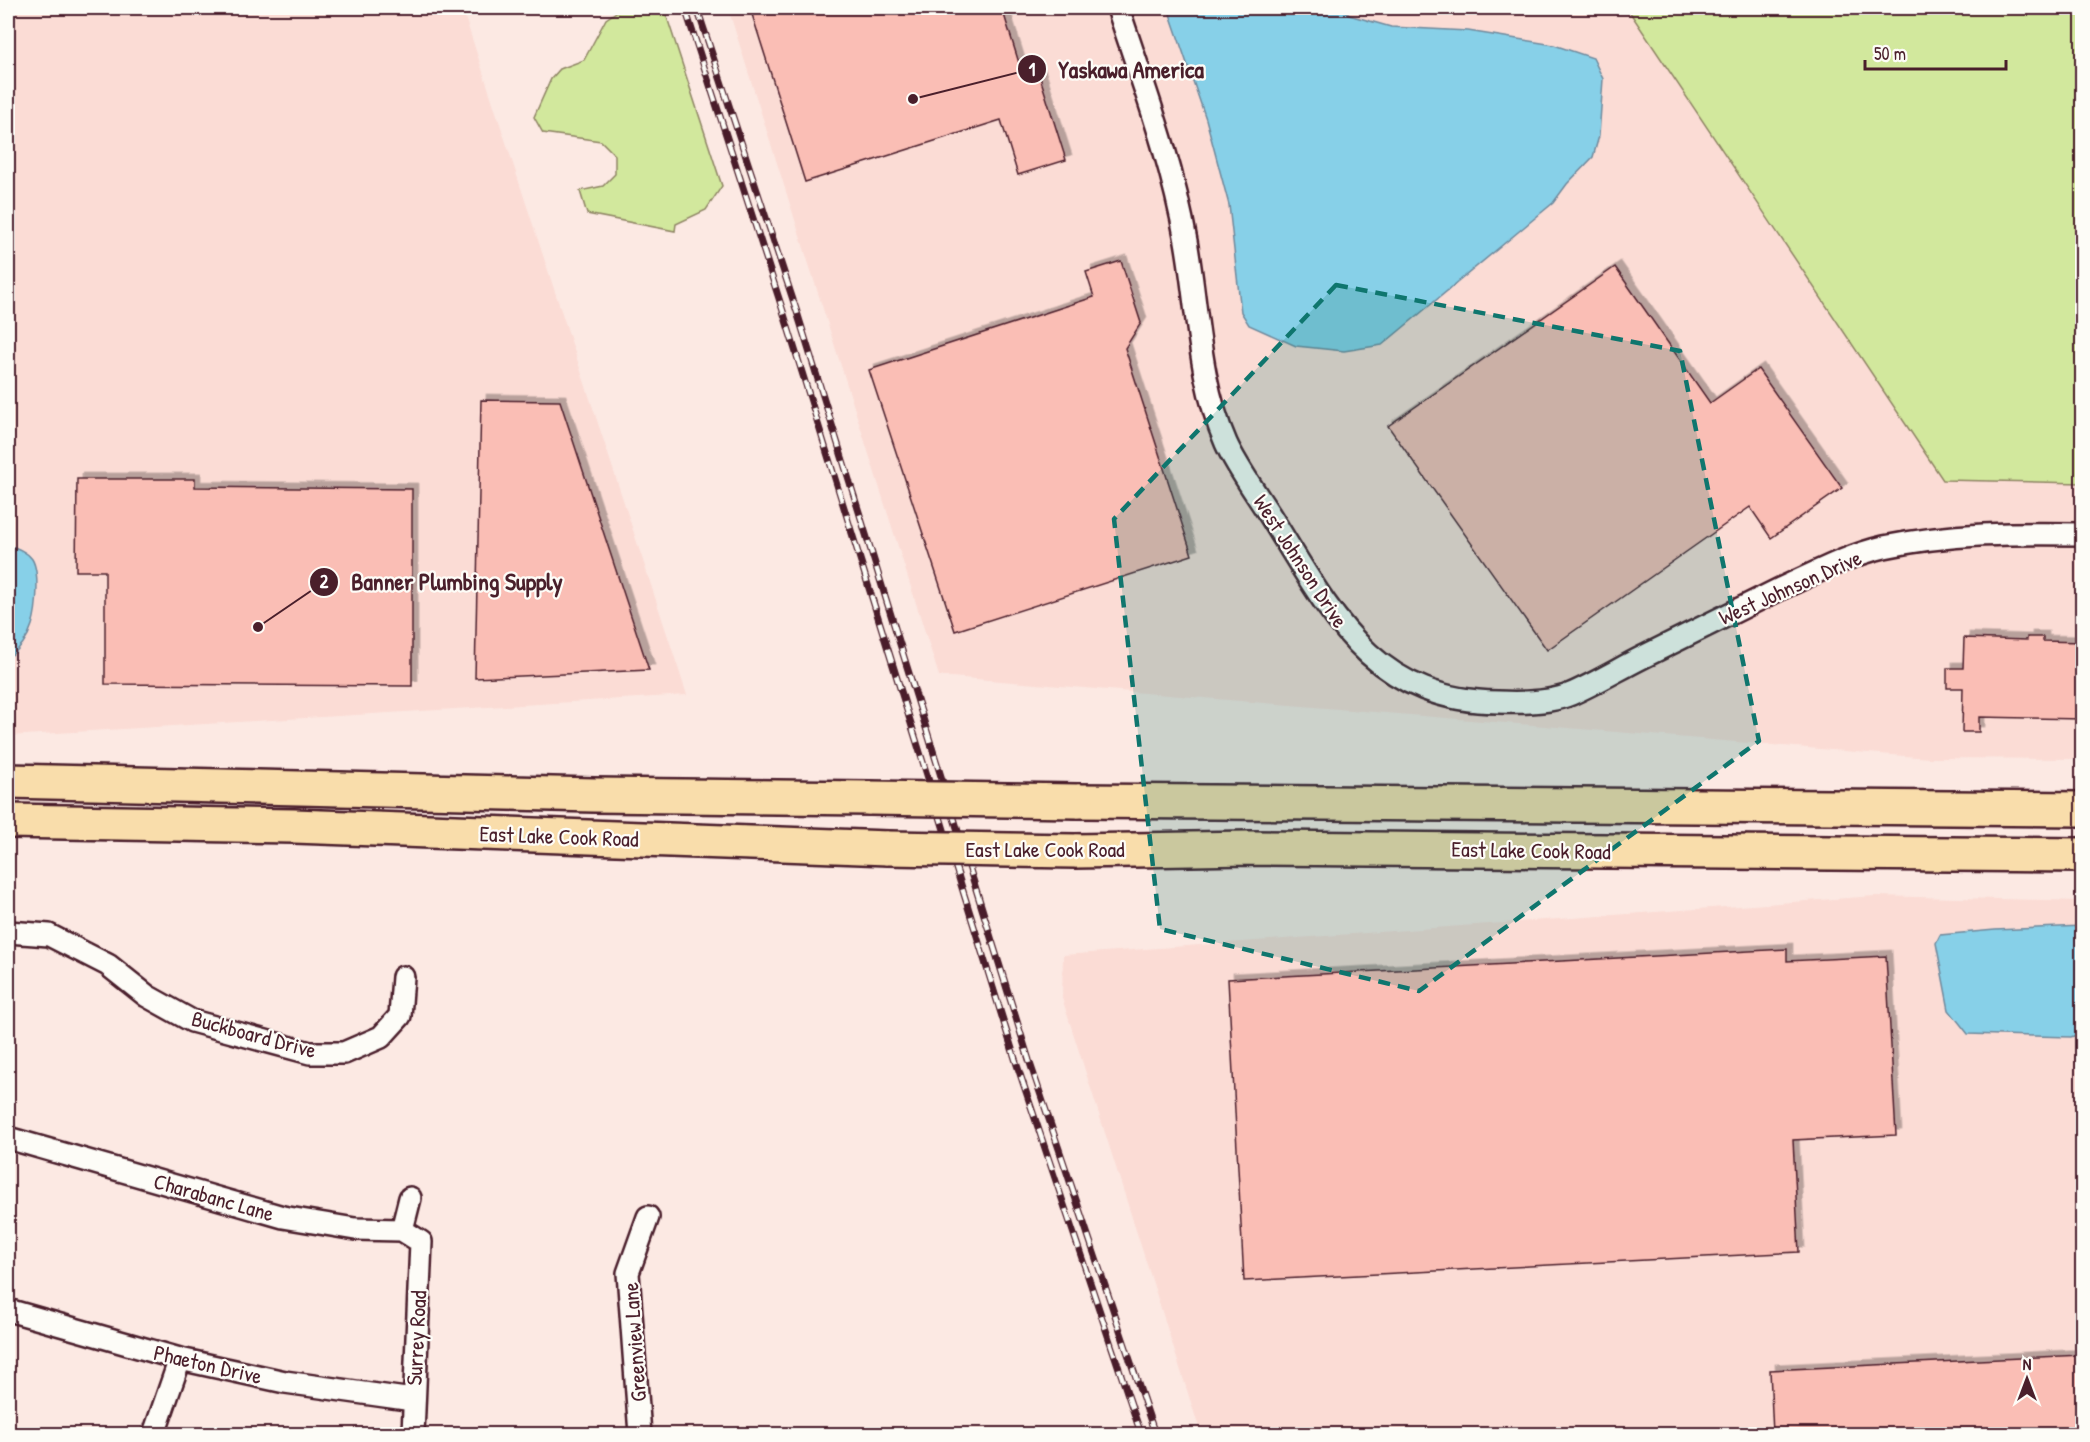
<svg xmlns="http://www.w3.org/2000/svg" width="2090" height="1442" font-family="'Patrick Hand',sans-serif">
	<style>
		.built { fill: #fbdcd5 }
		.green { fill: #d2e89d; stroke: #8e8464; stroke-width: 1.5 }
		.water { fill: #87d0e8; stroke: #6f899c; stroke-width: 1.5 }
		.building { fill: #fabeb5; stroke: #4a1f2b; stroke-width: 1.5; filter: url(#shadow) }
		.lines { fill: none; stroke-linecap: round; stroke-linejoin: round }
		.minor-casing { stroke: #4a1f2b; stroke-width: 26 }
		.primary-casing { stroke: #4a1f2b; stroke-width: 38 }
		.minor { stroke: #fdfcf7; stroke-width: 21 }
		.primary { stroke: #f9ddab; stroke-width: 33 }
		.rail-casing { stroke: #4a1f2b; stroke-width: 7 }
		.rail { stroke: #fdfcf7; stroke-width: 4.5; stroke-dasharray: 14; stroke-linecap: butt }
		.primary-bridge-casing { stroke: #4a1f2b; stroke-width: 38; stroke-linecap: butt }
		.primary-bridge { stroke: #f9ddab; stroke-width: 33 }
		.marked { fill: #0f766e; fill-opacity: 0.2; stroke: #0f766e; stroke-width: 4.5; stroke-dasharray: 12 8; stroke-linejoin: round }
		.labels { text-anchor: middle; dominant-baseline: central; stroke-width: 4.5; stroke-linejoin: round; paint-order: stroke }
		.street-label { font-size: 22px; fill: #4a1f2b; stroke: #fdfcf7 }
		.leader { fill: none; stroke: #4a1f2b; stroke-width: 2 }
		.callout-dot { fill: #4a1f2b; stroke: #fdfcf7; stroke-width: 2 }
		.mark-label { font-size: 18px; text-anchor: middle; font-weight: bold; fill: #fff }
		.callout-label { font-size: 24px; text-anchor: middle; font-weight: bold; fill: #4a1f2b; stroke: #fdfcf7; stroke-width: 4.5; stroke-linejoin: round; paint-order: stroke }
	</style>
	<defs>
		<filter id="shadow"><feDropShadow dx="5.5" dy="-5.5" stdDeviation="0" flood-color="#0004"/></filter>
	</defs>
	<rect width="100%" height="100%" fill="#fce9e3"/>
	<filter id="ink" filterUnits="userSpaceOnUse"><feTurbulence type="fractalNoise" baseFrequency=".0167" numOctaves="2"/><feDisplacementMap in="SourceGraphic" scale="12" xChannelSelector="R" yChannelSelector="G"/><feConvolveMatrix kernelMatrix="1 2 1 2 8 2 1 2 1" color-interpolation-filters="sRGB"/></filter>
	<g filter="url(#ink)">
		<g class="built">
			<polygon points="8,8 462,8 687,695 8,736"/>
			<polygon points="728,8 1627,8 1943,480 2082,483 2082,759 1929,758 939,676"/>
			<polygon points="1875,896 2082,901 2082,1434 1201,1434 1062,998 1063,955"/>
		</g>
		<g class="green">
			<polygon points="622,8 664,8 722,186 706,210 676,224 675,231 587,214 580,191 603,186 615,174 615,155 601,141 543,133 534,117 551,79 560,69 584,60 606,19"/>
			<polygon points="1627,8 2082,8 2082,483 1943,480"/>
		</g>
		<g class="water">
			<polygon points="1168,8 1342,8 1349,15 1391,27 1468,31 1554,45 1593,58 1603,79 1599,136 1593,157 1567,184 1553,203 1382,345 1344,351 1296,346 1249,325 1241,312 1229,205 1206,119"/>
			<path d="M 8,545 C 17,548 26,551 32,559 C 40,572 37,610 32,625 C 28,638 19,650 8,658 Z"/>
			<polygon points="2082,926 2082,1033 2071,1037 1968,1034 1949,1010 1936,943 1940,935 1995,930"/>
		</g>
		<g class="building">
			<polygon points="750,8 1002,8 1024,79 1039,74 1066,160 1018,175 1001,120 805,182"/>
			<polygon points="1121,261 1141,323 1125,348 1192,555 955,631 869,370 1094,297 1086,272"/>
			<polygon points="1615,267 1710,403 1758,369 1842,488 1771,538 1750,507 1547,650 1388,426"/>
			<polygon points="481,400 560,401 649,670 475,678"/>
			<polygon points="77,479 195,479 195,487 412,489 412,686 105,684 105,571 76,571"/>
			<polygon points="2027,637 2043,637 2043,641 2082,642 2082,719 1979,717 1979,732 1962,732 1963,688 1947,688 1947,668 1963,668 1964,638 2027,640"/>
			<polygon points="1787,949 1787,961 1886,956 1896,1135 1793,1140 1799,1252 1244,1281 1228,979"/>
			<polygon points="2082,1355 2082,1434 1773,1434 1770,1370"/>
		</g>
		<g class="lines">
			<g class="minor-casing">
				<g id="minor">
					<path d="M 1118,8 C 1143,84 1172,161 1186,241 C 1198,308 1198,379 1226,443 C 1237,468 1261,500 1276,525 C 1333,618 1376,701 1498,702 C 1521,703 1550,703 1571,694 C 1596,683 1619,669 1643,657 C 1689,634 1736,611 1782,588 C 1815,573 1849,555 1884,547 C 1950,533 2016,533 2082,534"/>
					<polyline points="8,932 49,935 108,965 147,996 192,1021 310,1053 344,1053 381,1037 400,1016 403,977"/>
					<polyline points="8,1138 283,1217 355,1229 402,1230 421,1242 413,1434"/>
					<polyline points="402,1230 410,1198"/>
					<polyline points="8,1310 180,1359 285,1382 413,1400"/>
					<polyline points="154,1434 180,1359"/>
					<polyline points="640,1434 628,1273 648,1217"/>
				</g>
			</g>
			<g class="primary-casing">
				<g id="primary">
					<polyline points="8,781 594,795 870,798"/>
					<polyline points="1077,801 2082,809"/>
					<polyline points="8,821 294,826 888,848"/>
					<polyline points="1075,851 1249,848 2082,855"/>
				</g>
			</g>
			<use href="#minor" class="minor"/>
			<use href="#primary" class="primary"/>
			<g class="rail-casing">
				<g id="rail">
					<polyline points="685,8 783,311 1017,1065 1141,1434"/>
					<polyline points="697,8 797,312 1029,1060 1155,1434"/>
				</g>
			</g>
			<use href="#rail" class="rail"/>
			<g class="primary-bridge-casing">
				<g id="primary-bridge">
					<polyline points="870,798 1077,801"/>
					<polyline points="888,848 1075,851"/>
				</g>
			</g>
			<use href="#primary-bridge" class="primary-bridge"/>
		</g>
	</g>
	<path class="marked" d="M 1336,285 L 1680,351 L 1759,741 L 1419,991 L 1160,929 L 1114,519 Z"/>
	<g class="labels">
		<g class="street-label">
			<text transform="translate(1301 561) rotate(57)">West Johnson Drive</text>
			<text transform="translate(1790 587) rotate(-24)">West Johnson Drive</text>
			<text transform="translate(559 836) rotate(2)">East Lake Cook Road</text>
			<text x="1045" y="849">East Lake Cook Road</text>
			<text transform="translate(1531 850) rotate(1)">East Lake Cook Road</text>
			<text transform="translate(254 1034) rotate(15)">Buckboard Drive</text>
			<text transform="translate(214 1197) rotate(16)">Charabanc Lane</text>
			<text transform="translate(416 1338) rotate(-87)">Surrey Road</text>
			<text transform="translate(634 1342) rotate(-94)">Greenview Lane</text>
			<text transform="translate(208 1364) rotate(13)">Phaeton Drive</text>
		</g>
	</g>
	<path class="leader" d="M913 99L1032 69M258 627L324 582"/>
	<g class="callout-dot">
		<circle cx="913" cy="99" r="6"/>
		<circle cx="258" cy="627" r="6"/>
		<circle cx="1032" cy="69" r="15"/>
		<circle cx="324" cy="582" r="15"/>
	</g>
	<g class="mark-label">
		<text x="1032" y="76">1</text>
		<text x="324" y="588">2</text>
	</g>
	<g class="callout-label">
		<text x="1131" y="78">Yaskawa America</text>
		<text x="457" y="590">Banner Plumbing Supply</text>
	</g>
	<rect width="2090" height="1442" fill="none" stroke="#fdfcf7" stroke-width="30"/>
	<rect x="15" y="15" width="2060" height="1412" fill="none" stroke="#4a1f2b" stroke-width="2" filter="url(#ink)"/>
	<g transform="translate(2027 1379)" stroke="#fdfcf7" stroke-width="4.5" paint-order="stroke">
	<path d="M0-4.5L10 22L0 15L-10 22Z" fill="#4a1f2b"/>
	<text y="-9" font-size="16" font-weight="bold" text-anchor="middle" fill="#4a1f2b">N</text>
	</g>
	<path d="M1865 60v9h141v-9" fill="none" stroke="#4a1f2b" stroke-width="3"/>
	<text x="1874" y="60" font-size="18" fill="#4a1f2b" stroke="#fdfcf7" stroke-width="4.5" paint-order="stroke">50 m</text>
</svg>
